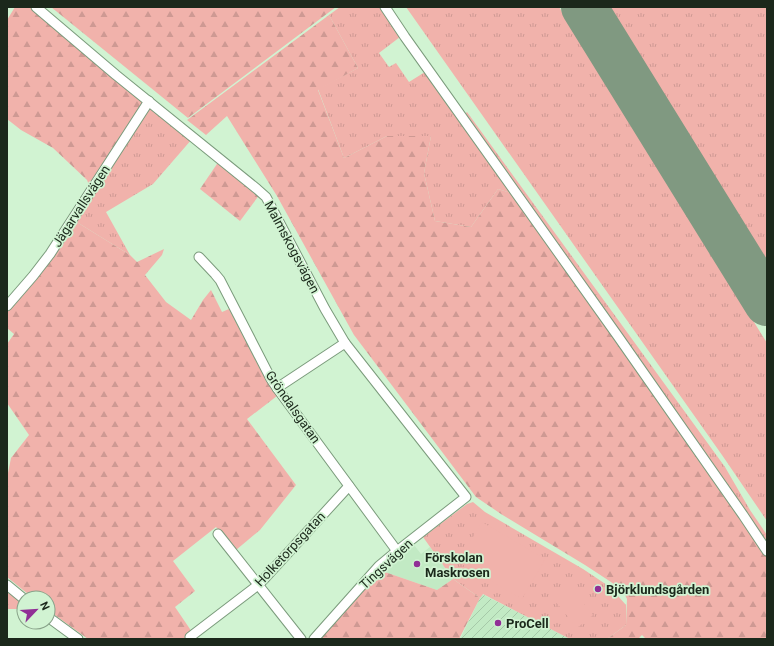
<svg xmlns="http://www.w3.org/2000/svg" width="774" height="646" font-family="Roboto,sans-serif">
	<style>
		.built { fill: #c2eac4 }
		.industrial { fill: url(#industrial-furrows) }
		.grass { fill: url(#grass-tufts) }
		.forest { fill: url(#forest-firs) }
		.garden { fill: #f1b2ab }
		.lines { fill: none; stroke-linecap: round; stroke-linejoin: round }
		.runway { stroke: #809981; stroke-width: 46 }
		.minor-casing { stroke: #7b9b7c; stroke-width: 11 }
		.minor { stroke: #fff; stroke-width: 9 }
		.poi-dot { fill: #912f96; stroke: #d1f3d2; stroke-width: 1.5 }
		.labels { text-anchor: middle; dominant-baseline: central; stroke-width: 3.5; stroke-linejoin: round; paint-order: stroke }
		.street-label { font-size: 13px; fill: #1b281b; stroke: #d1f3d2 }
		.poi-label { font-size: 13px; font-weight: bold; fill: #1b281b; stroke: #d1f3d2; text-anchor: start }
	</style>
	<defs>
		<pattern id="industrial-furrows" width="10" height="10" patternUnits="userSpaceOnUse"><rect width="10" height="10" fill="#c2eac4"/><path d="M-1 1l2-2M0 10L10 0M9 11l2-2" fill="none" stroke="#a6c9a8"/></pattern>
		<pattern id="grass-tufts" width="24" height="20" patternUnits="userSpaceOnUse"><rect width="24" height="20" fill="#f1b2ab"/><path d="M3 7l-1-3M5 7V3M7 7l1-3M15 17l-1-3M17 17v-4M19 17l1-3" fill="none" stroke="#ce9993"/></pattern>
		<pattern id="forest-firs" width="22" height="20" patternUnits="userSpaceOnUse"><rect width="22" height="20" fill="#f1b2ab"/><path d="M5 1l3.5 6h-7zM16 11l3.5 6h-7z" fill="#ce9993"/></pattern>
	</defs>
	<rect width="100%" height="100%" fill="#d1f3d2"/>
	<polygon class="built" points="414,545 421,554 430,547 453,579 437,590 382,571"/>
	<polygon class="industrial" points="482,594 570,639 460,639"/>
	<g class="grass">
		<polygon points="340,7 380,7 400,37 379,53 389,67 396,63 409,82 425,72 511,193 498,189 471,227 435,221 424,173 431,136 387,136 344,158 318,89 358,68 329,15"/>
		<polygon points="406,7 559,7 767,343 767,521 722,455"/>
		<polygon points="607,7 767,7 767,265"/>
		<polygon points="151,107 192,139 153,184 106,212 130,255 75,221 126,139 131,139 132,137 131,134 141,115"/>
		<polygon points="467,112 725,467 750,510 767,535 767,546 464,115"/>
		<polygon points="473,502 485,512 583,569 610,587 626,605 626,625 607,639 570,639 483,594 480,598 453,579 423,537 467,504"/>
		<polygon points="7,590 24,604 24,609 7,609"/>
	</g>
	<g class="forest">
		<polygon points="15,7 32,7 146,101 88,191 89,185 87,180 53,148 21,130 7,119 7,20"/>
		<polygon points="51,7 336,7 188,118"/>
		<polygon points="329,15 358,68 318,90 344,158 387,136 431,136 424,173 435,221 471,227 498,189 511,193 739,513 767,556 767,639 646,639 642,635 638,639 607,639 626,625 627,599 624,593 611,582 585,565 501,514 476,497 354,335 277,196 227,116 206,135 187,120"/>
		<polygon points="219,161 260,194 240,221 200,189"/>
		<polygon points="75,221 130,255 137,262 164,249 162,255 145,275 166,302 191,320 203,300 211,290 222,312 229,309 267,382 277,396 247,419 296,485 260,530 236,550 216,527 173,561 195,591 175,607 192,632 189,639 88,639 48,610 48,598 33,598 7,577 7,478 11,458 29,435 7,403 7,344 14,334 7,328 7,311 46,265"/>
		<polygon points="382,571 437,590 453,579 480,598 459,639 320,639 348,607"/>
	</g>
	<g class="garden">
		<polygon points="482,522 545,559 522,599 458,562"/>
		<polygon points="567,583 593,615 577,628 551,596"/>
	</g>
	<g class="lines">
		<polyline class="runway" points="584,7 767,303"/>
		<g class="minor-casing">
			<g id="minor">
				<polyline points="36,7 116,75 257,189 266,197 325,309 345,343 466,497 397,551 379,566 314,639"/>
				<polyline points="385,7 405,37 617,335 743,515 767,551"/>
				<polyline points="199,257 215,274 220,280 271,379 277,388 397,551"/>
				<polyline points="7,306 33,276 50,254 149,101"/>
				<polyline points="277,388 345,343"/>
				<polyline points="218,534 301,639"/>
				<polyline points="7,585 24,599"/>
				<polyline points="48,617 78,639"/>
				<polyline points="190,637 258,585 265,578 349,486"/>
			</g>
		</g>
		<use href="#minor" class="minor"/>
	</g>
	<g class="poi-dot">
		<circle cx="417" cy="564" r="4"/>
		<circle cx="598" cy="589" r="4"/>
		<circle cx="498" cy="623" r="4"/>
	</g>
	<g class="labels">
		<g class="street-label">
			<text transform="translate(81 206) rotate(-57)">Jägarvallsvägen</text>
			<text transform="translate(292 247) rotate(62)">Malmskogsvägen</text>
			<text transform="translate(293 407) rotate(55)">Gröndalsgatan</text>
			<text transform="translate(290 549) rotate(-47)">Holketorpsgatan</text>
			<text transform="translate(386 564) rotate(-43)">Tingsvägen</text>
		</g>
		<g class="poi-label">
			<text x="425" y="557">Förskolan<tspan x="425" dy="15">Maskrosen</tspan></text>
			<text x="606" y="589">Björklundsgården</text>
			<text x="506" y="623">ProCell</text>
		</g>
	</g>
	<rect width="774" height="646" fill="none" stroke="#1b281b" stroke-width="16"/>
	<g transform="translate(36 610) rotate(65)"><circle r="19" fill="#d1f3d2" stroke="#88a289"/>
	<path d="M0-3L7 15L0 10L-7 15Z" fill="#912f96"/>
	<text y="-6" font-size="11" font-weight="bold" text-anchor="middle" fill="#1b281b">N</text>
	</g>
</svg>
